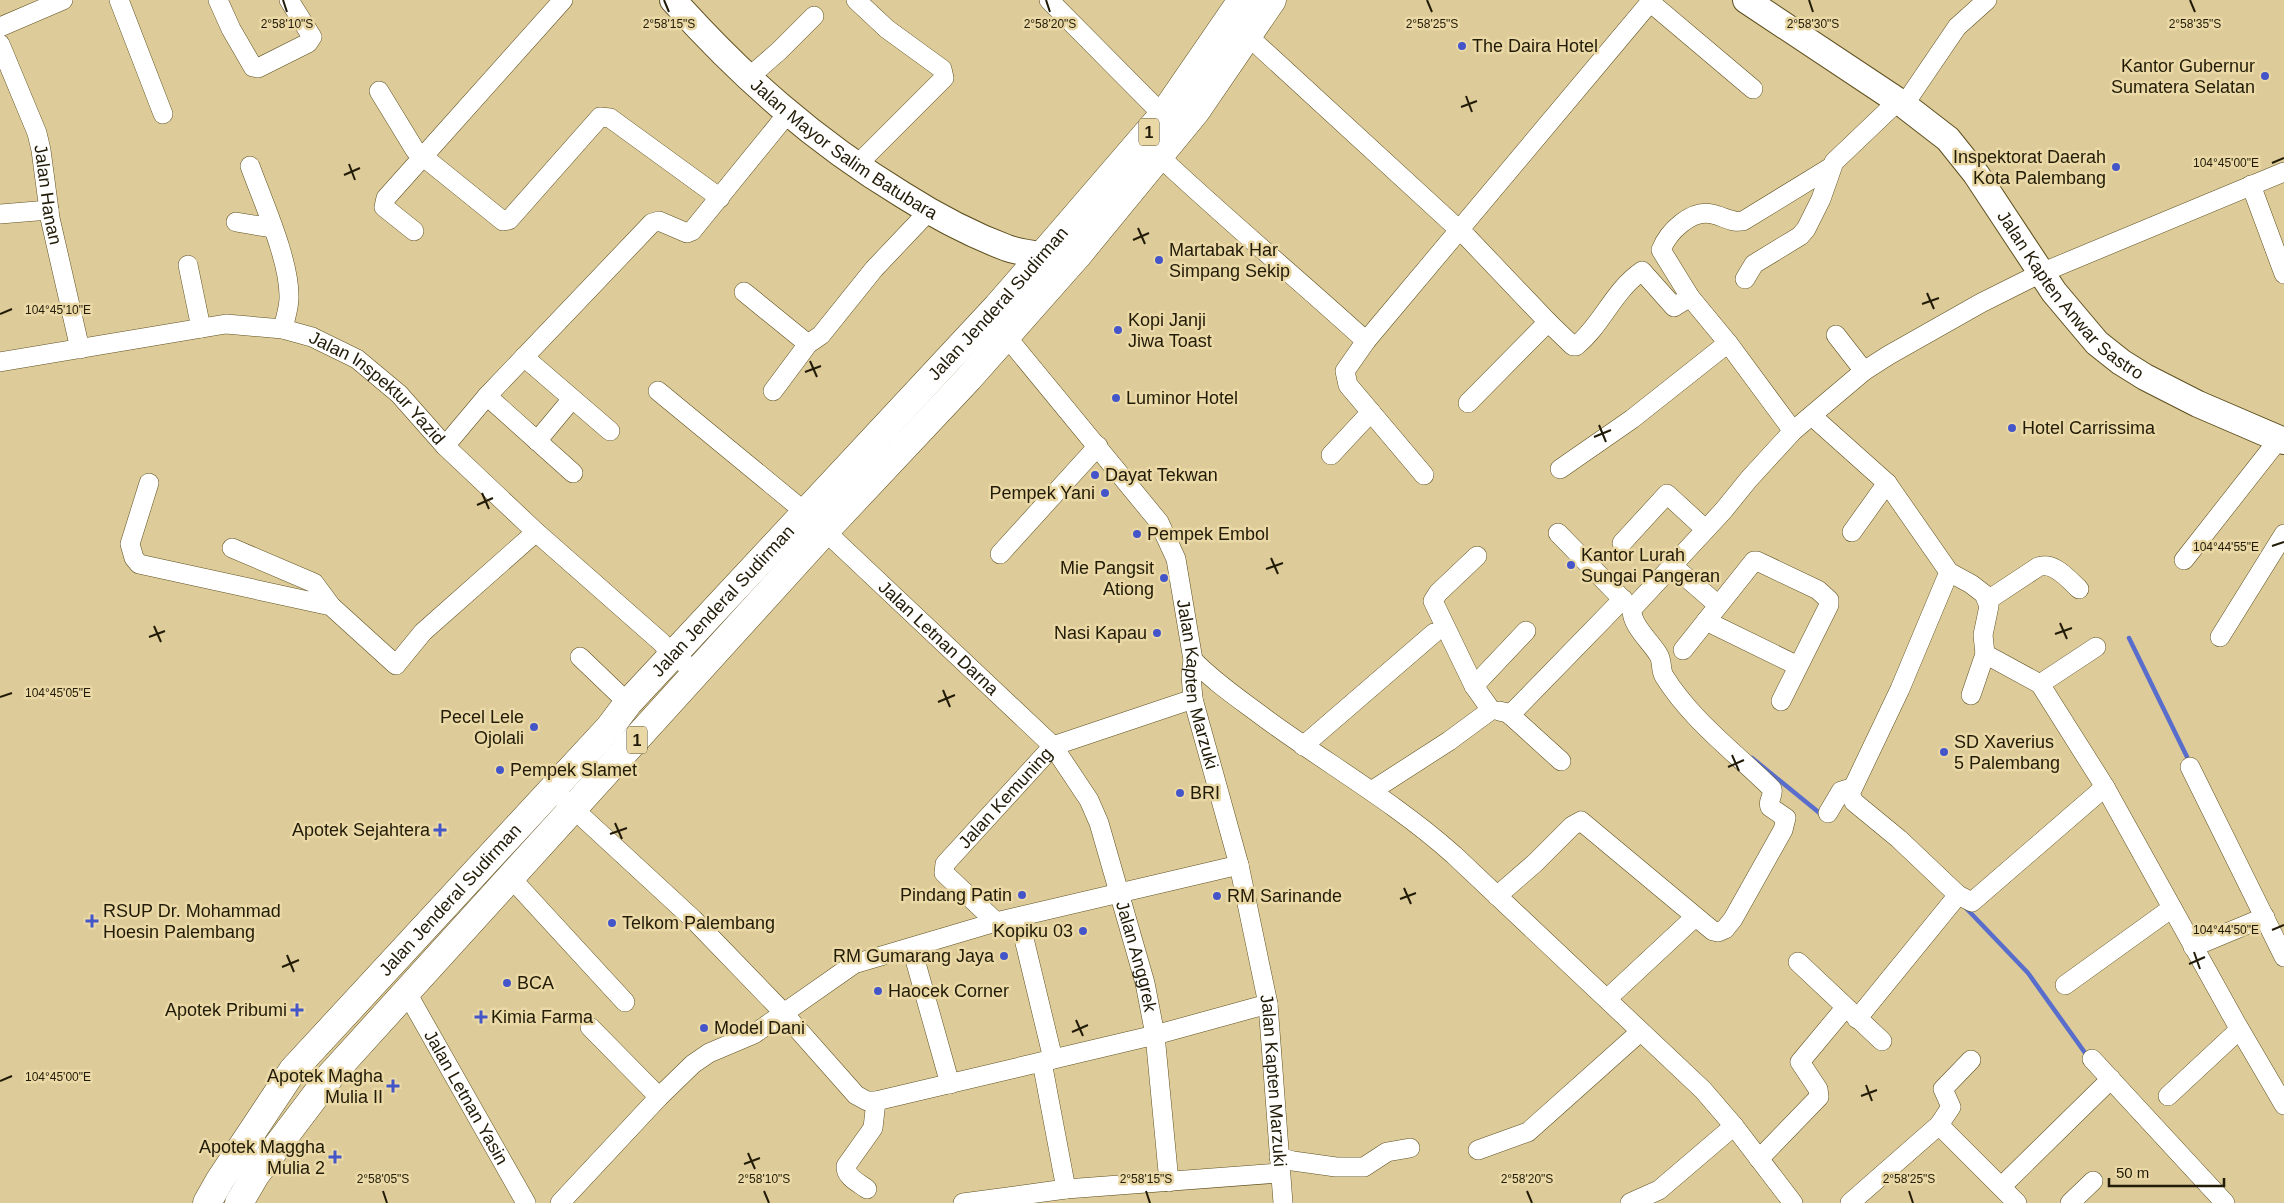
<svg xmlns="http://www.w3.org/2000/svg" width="2284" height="1203" font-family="Helvetica,sans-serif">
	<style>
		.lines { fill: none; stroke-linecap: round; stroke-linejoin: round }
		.stream { stroke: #596dcc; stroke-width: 4.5 }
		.street-casing { stroke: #5f5020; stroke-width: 20 }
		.secondary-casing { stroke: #5f5020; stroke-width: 28 }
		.highway-casing { stroke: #5f5020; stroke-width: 29 }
		.street { stroke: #fff; stroke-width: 19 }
		.secondary { stroke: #fff; stroke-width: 26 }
		.highway { stroke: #fff; stroke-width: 28 }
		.ticks { fill: none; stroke: #211b07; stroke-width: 2 }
		.poi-dot { fill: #4355c9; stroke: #ead9a6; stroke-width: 2 }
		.labels { text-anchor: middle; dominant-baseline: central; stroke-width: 5; stroke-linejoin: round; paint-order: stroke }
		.shield { fill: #ead9a6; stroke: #5d5437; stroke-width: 1 }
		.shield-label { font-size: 16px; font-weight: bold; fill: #211b07 }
		.poi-label { font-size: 18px; fill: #211b07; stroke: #ead9a6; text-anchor: start }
		.street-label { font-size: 18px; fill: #211b07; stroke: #ead9a6 }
		.ticks-label { font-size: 12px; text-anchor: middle; fill: #211b07; stroke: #ead9a6; stroke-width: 5; stroke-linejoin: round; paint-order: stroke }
	</style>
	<rect width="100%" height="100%" fill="#dc9"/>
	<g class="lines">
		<g class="stream">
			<polyline points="2129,638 2190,763"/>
			<polyline points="1752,758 1822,815"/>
			<polyline points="1965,907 2028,973 2088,1057"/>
		</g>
		<g class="street-casing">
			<g id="street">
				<polyline points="119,0 163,114"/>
				<polyline points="218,0 231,29 253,67 258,68 308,43 312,37 289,0"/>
				<polyline points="856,0 887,29 942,69 944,78 856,166"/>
				<polyline points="1049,0 1163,115"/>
				<polyline points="1650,2 1753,89"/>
				<polyline points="0,27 63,0"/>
				<polyline points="1248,36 1468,238 1548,322 1468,403"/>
				<path id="s1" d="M 0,44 L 37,133 L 41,150 L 50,218 L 80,349"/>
				<polyline points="748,78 779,51 814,16"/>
				<polyline points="379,91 415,150 503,221 509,220 600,117 610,118 720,198"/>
				<polyline points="1904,105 1957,27 1987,0"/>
				<path d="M 1159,156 C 1227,220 1298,279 1366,341"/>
				<path d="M 250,166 C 263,202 290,261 289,298 C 289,308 285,319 283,329"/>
				<polyline points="2251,185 2284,274"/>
				<polyline points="0,214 49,210"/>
				<polyline points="236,222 272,228"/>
				<polyline points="414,231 384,207 386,198 563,0"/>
				<polyline points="188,265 201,328"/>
				<polyline points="1745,279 1754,264 1800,236 1806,229 1821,199 1834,162 1898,101"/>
				<polyline points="744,292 808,344 821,335 874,269 929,211"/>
				<path d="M 1548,322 L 1573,346 L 1576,346 C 1602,325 1613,291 1642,271 L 1674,307 L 1690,297"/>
				<polyline points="1836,335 1864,371"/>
				<path id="s2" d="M 1006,336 L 1159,522 L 1176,559 L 1193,660 L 1191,675 L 1193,699 L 1239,865 L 1268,1004 L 1283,1203"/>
				<polyline points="524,357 610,431"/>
				<path id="s3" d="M 0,362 L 226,324 L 283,329 L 312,337 L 357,359 L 399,394 L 445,446 L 536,532 L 661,642 L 673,656 L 698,672"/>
				<polyline points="658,391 805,512"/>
				<polyline points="773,391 808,344"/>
				<polyline points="487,396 573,473"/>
				<polyline points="1812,416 1887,483 1949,572 1971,584 1984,594 1989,606 1983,635 1985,654 2040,684 2105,787 2236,1023 2284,1105"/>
				<path d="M 1793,431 L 1728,343 L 1690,297 L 1661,250 C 1668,232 1691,209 1712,214 C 1723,216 1731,223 1743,221 L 1831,167"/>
				<polyline points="537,441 572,399"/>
				<polyline points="445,446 487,396 652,223 659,221 687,233 692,231 788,113"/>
				<polyline points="1331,455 1371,412"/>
				<polyline points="1560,469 1632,419 1728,343"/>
				<polyline points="1424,475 1348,385 1345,371 1366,341 1652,0"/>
				<polyline points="149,483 130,544 134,558 139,564 331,606 396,665 423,632 536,532"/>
				<path id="s4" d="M 825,531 L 1053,746 L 1089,800 L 1099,823 L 1145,983 L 1155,1035 L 1169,1182"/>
				<polyline points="1852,532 1887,483"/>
				<polyline points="1558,533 1631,608"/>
				<polyline points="1622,543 1667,494 1705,529"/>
				<polyline points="232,548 314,583 331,606"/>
				<polyline points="1000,554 1098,446"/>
				<polyline points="2184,560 2279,439"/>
				<polyline points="1672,565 1718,605"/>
				<path d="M 1988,600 L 2038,567 C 2054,561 2068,579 2079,589"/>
				<polyline points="1706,621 1798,666"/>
				<polyline points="2220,637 2284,534"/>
				<polyline points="1683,650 1754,561 1757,561 1818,590 1829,600 1829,605 1781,701"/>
				<polyline points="580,657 628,703"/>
				<path d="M 1193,660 C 1215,683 1241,700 1266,719 C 1329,765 1396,803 1454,855 L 1703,1090 L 1734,1126 L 1793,1203"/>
				<polyline points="2040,684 2096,647"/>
				<polyline points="1474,686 1526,631"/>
				<polyline points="1971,695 1985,654"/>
				<polyline points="1499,711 1508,713 1561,761"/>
				<polyline points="1510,715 1623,599"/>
				<polyline points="1303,746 1434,633"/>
				<polyline points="2190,767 2284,957"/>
				<polyline points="1373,790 1449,741 1491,710 1474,686 1433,601 1438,593 1477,556"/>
				<polyline points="564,800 693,919 779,1008 856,1095 867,1101 876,1101 1155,1035 1268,1004"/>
				<polyline points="1828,813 1841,791 1851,788"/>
				<polyline points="510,877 625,1002"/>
				<polyline points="1958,895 1972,902 2105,787"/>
				<path d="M 1497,896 L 1535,863 L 1572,826 L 1581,821 L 1713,931 L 1718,932 L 1725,929 L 1733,919 L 1783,830 L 1786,818 L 1770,807 C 1767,801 1774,796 1772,789 C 1736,753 1691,720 1664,676 C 1660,669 1663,661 1658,654 C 1650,641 1631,625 1632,609 L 1723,511 L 1749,479 L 1793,431 L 1864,371 L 1889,355 L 1981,303 L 2041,273 L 2284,172"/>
				<polyline points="1019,918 1053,1059"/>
				<path id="s5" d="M 996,922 L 944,873 L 945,864 L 1053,746 L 1193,699"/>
				<polyline points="2193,947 2265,917"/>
				<polyline points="912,949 950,1084"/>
				<polyline points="1798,962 1882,1041"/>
				<polyline points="2065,985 2172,908"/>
				<path id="s6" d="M 407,993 L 526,1203"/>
				<polyline points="1608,998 1695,917"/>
				<polyline points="1857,1019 1958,895 1899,839 1854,802 1850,794 1900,689 1949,572"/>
				<polyline points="590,1027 659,1097"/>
				<polyline points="2092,1059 2225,1203"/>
				<polyline points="1042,1062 1066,1189"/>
				<polyline points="2168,1096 2239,1030"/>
				<polyline points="1939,1125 1951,1107 1943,1089 1971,1060"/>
				<polyline points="1478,1150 1528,1132 1640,1032"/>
				<polyline points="1279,1157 1293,1161 1336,1167 1364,1167 1387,1152 1410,1148"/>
				<polyline points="1759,1159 1819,1097 1818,1089 1800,1062 1845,1008"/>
				<polyline points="2002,1186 2111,1079"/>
				<path d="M 867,1189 C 859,1183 845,1177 846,1166 L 873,1128 L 876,1101"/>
				<polyline points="560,1203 659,1097 693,1064 709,1053 754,1034 854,964 996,922 1239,865"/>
				<polyline points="963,1203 1066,1189 1280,1173"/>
				<polyline points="1630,1203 1659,1190 1734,1126"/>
				<polyline points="1850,1203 1939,1125 2017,1203"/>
				<polyline points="2070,1203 2093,1181"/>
			</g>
		</g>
		<g class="secondary-casing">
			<g id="secondary">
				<path id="s7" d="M 673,0 C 742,77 814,141 903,195 C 936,216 970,234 1007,248 C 1024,254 1045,255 1063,258"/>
				<path id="s8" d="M 1746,0 L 1904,105 L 1948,139 L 1976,174 L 2054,292 L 2097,343 L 2121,362 L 2145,377 L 2198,404 L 2284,441"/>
			</g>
		</g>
		<g class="highway-casing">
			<g id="highway">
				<path id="s9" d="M 207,1203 L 220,1180 L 293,1070 L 610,727 L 628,703 L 997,307 L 1058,237 L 1163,115 L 1242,0"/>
				<polyline points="239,1203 256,1174 331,1075 825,531 969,378 1077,256 1196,111 1272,0"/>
			</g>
		</g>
		<use href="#street" class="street"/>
		<use href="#secondary" class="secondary"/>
		<use href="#highway" class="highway"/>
	</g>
	<path class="ticks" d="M 283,0 L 287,12M 664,0 L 669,12M 1046,0 L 1050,12M 1427,0 L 1432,12M 1809,0 L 1813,12M 2190,0 L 2195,12M 1466,96 L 1472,112M 1461,107 L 1477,101M 2272,163 L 2284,158M 349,164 L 355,180M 344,175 L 360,168M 1138,228 L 1145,244M 1133,240 L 1149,233M 1927,293 L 1934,309M 1922,304 L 1939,298M 0,314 L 12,309M 810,361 L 817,377M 805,372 L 821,366M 1599,425 L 1606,442M 1594,437 L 1611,430M 482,493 L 489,509M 477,505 L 493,498M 2272,546 L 2284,542M 1271,558 L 1278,574M 1266,569 L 1283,563M 2060,623 L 2067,639M 154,626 L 161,642M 2055,634 L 2072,628M 149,637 L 165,631M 943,690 L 950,707M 0,697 L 12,693M 938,702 L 955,695M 1732,755 L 1739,771M 1728,767 L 1744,760M 615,823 L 622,839M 610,834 L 627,828M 1404,888 L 1411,904M 1400,899 L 1416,893M 2272,930 L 2284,925M 2194,952 L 2200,969M 287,955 L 294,972M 2189,964 L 2205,957M 282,967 L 299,960M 1076,1020 L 1083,1036M 1072,1032 L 1088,1025M 0,1081 L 12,1076M 1866,1085 L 1872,1101M 1861,1096 L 1877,1090M 748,1153 L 755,1169M 744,1164 L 760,1158M 383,1191 L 387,1203M 764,1191 L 769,1203M 1146,1191 L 1150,1203M 1527,1191 L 1532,1203M 1909,1191 L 1913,1203"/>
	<g class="poi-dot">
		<circle cx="1462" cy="46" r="5"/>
		<circle cx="2265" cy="76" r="5"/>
		<circle cx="2116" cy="167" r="5"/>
		<circle cx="1159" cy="260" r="5"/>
		<circle cx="1118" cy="330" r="5"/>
		<circle cx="1116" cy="398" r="5"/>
		<circle cx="2012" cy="428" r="5"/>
		<circle cx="1095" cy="475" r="5"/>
		<circle cx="1105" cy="493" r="5"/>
		<circle cx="1137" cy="534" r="5"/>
		<circle cx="1571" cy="565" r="5"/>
		<circle cx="1164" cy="578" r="5"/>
		<circle cx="1157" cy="633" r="5"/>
		<circle cx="534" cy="727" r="5"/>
		<circle cx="1944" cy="752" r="5"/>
		<circle cx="500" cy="770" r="5"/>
		<circle cx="1180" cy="793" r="5"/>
		<path d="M437.5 822.5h5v5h5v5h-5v5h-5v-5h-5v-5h5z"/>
		<circle cx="1022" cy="895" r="5"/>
		<circle cx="1217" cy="896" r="5"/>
		<path d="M89.5 913.5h5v5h5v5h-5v5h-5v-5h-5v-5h5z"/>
		<circle cx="612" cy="923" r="5"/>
		<circle cx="1083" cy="931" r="5"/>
		<circle cx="1004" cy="956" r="5"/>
		<circle cx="507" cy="983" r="5"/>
		<circle cx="878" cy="991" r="5"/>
		<path d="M294.5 1002.5h5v5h5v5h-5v5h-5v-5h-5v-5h5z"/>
		<path d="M478.5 1009.5h5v5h5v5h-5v5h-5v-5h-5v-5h5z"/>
		<circle cx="704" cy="1028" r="5"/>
		<path d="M390.5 1078.5h5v5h5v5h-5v5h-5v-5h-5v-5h5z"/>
		<path d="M332.5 1149.5h5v5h5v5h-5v5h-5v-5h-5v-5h5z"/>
	</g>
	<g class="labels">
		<g class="shield">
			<rect x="1139" y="118.5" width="20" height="27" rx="4"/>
			<rect x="627" y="726.5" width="20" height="27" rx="4"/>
		</g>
		<g class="shield-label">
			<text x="1149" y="132">1</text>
			<text x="637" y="740">1</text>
		</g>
		<g class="poi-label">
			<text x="1472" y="46">The Daira Hotel</text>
			<text x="2255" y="66" text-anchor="end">Kantor Gubernur<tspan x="2255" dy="21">Sumatera Selatan</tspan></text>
			<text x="2106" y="157" text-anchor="end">Inspektorat Daerah<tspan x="2106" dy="21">Kota Palembang</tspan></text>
			<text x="1169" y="250">Martabak Har<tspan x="1169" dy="21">Simpang Sekip</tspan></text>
			<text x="1128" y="320">Kopi Janji<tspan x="1128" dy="21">Jiwa Toast</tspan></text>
			<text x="1126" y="398">Luminor Hotel</text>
			<text x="2022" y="428">Hotel Carrissima</text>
			<text x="1105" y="475">Dayat Tekwan</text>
			<text x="1095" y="493" text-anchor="end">Pempek Yani</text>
			<text x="1147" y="534">Pempek Embol</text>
			<text x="1581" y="555">Kantor Lurah<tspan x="1581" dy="21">Sungai Pangeran</tspan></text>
			<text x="1154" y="568" text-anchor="end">Mie Pangsit<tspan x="1154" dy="21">Ationg</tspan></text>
			<text x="1147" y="633" text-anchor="end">Nasi Kapau</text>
			<text x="524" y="717" text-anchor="end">Pecel Lele<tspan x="524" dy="21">Ojolali</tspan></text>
			<text x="1954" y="742">SD Xaverius<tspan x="1954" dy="21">5 Palembang</tspan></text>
			<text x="510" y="770">Pempek Slamet</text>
			<text x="1190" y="793">BRI</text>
			<text x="430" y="830" text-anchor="end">Apotek Sejahtera</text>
			<text x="1012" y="895" text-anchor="end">Pindang Patin</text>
			<text x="1227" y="896">RM Sarinande</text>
			<text x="103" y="911">RSUP Dr. Mohammad<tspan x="103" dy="21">Hoesin Palembang</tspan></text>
			<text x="622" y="923">Telkom Palembang</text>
			<text x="1073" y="931" text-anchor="end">Kopiku 03</text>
			<text x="994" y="956" text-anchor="end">RM Gumarang Jaya</text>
			<text x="517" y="983">BCA</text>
			<text x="888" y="991">Haocek Corner</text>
			<text x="287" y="1010" text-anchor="end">Apotek Pribumi</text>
			<text x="491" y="1017">Kimia Farma</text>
			<text x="714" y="1028">Model Dani</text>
			<text x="383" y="1076" text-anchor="end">Apotek Magha<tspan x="383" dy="21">Mulia II</tspan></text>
			<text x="325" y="1147" text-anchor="end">Apotek Maggha<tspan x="325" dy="21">Mulia 2</tspan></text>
		</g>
		<g class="street-label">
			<text stroke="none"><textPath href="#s7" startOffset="228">Jalan Mayor Salim Batubara</textPath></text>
			<text stroke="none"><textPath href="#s1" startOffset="159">Jalan Hanan</textPath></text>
			<text stroke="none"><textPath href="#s8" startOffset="445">Jalan Kapten Anwar Sastro</textPath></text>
			<text stroke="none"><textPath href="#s9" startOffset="1200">Jalan Jenderal Sudirman</textPath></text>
			<text stroke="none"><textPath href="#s3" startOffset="400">Jalan Inspektur Yazid</textPath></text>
			<text stroke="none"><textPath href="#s9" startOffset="795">Jalan Jenderal Sudirman</textPath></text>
			<text stroke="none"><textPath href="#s4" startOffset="156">Jalan Letnan Darna</textPath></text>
			<text stroke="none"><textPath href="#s2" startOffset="409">Jalan Kapten Marzuki</textPath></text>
			<text stroke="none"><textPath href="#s5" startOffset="170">Jalan Kemuning</textPath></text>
			<text stroke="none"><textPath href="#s9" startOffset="390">Jalan Jenderal Sudirman</textPath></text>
			<text stroke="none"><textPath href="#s4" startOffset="542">Jalan Anggrek</textPath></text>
			<text stroke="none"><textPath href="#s2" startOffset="814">Jalan Kapten Marzuki</textPath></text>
			<text stroke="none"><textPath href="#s6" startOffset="120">Jalan Letnan Yasin</textPath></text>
		</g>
	</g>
	<g class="ticks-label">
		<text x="287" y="28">2°58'10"S</text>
		<text x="669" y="28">2°58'15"S</text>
		<text x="1050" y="28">2°58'20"S</text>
		<text x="1432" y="28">2°58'25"S</text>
		<text x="1813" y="28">2°58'30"S</text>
		<text x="2195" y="28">2°58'35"S</text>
		<text x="2226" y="167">104°45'00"E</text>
		<text x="58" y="314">104°45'10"E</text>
		<text x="2226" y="551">104°44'55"E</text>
		<text x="58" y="697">104°45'05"E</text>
		<text x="2226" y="934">104°44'50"E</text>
		<text x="58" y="1081">104°45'00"E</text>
		<text x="383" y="1183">2°58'05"S</text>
		<text x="764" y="1183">2°58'10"S</text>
		<text x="1146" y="1183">2°58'15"S</text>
		<text x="1527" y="1183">2°58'20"S</text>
		<text x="1909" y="1183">2°58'25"S</text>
	</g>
	<path d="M2109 1178v8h115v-8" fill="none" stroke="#211b07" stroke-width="2.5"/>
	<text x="2116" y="1178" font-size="15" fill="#211b07" stroke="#ead9a6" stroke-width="4" paint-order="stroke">50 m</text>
</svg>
